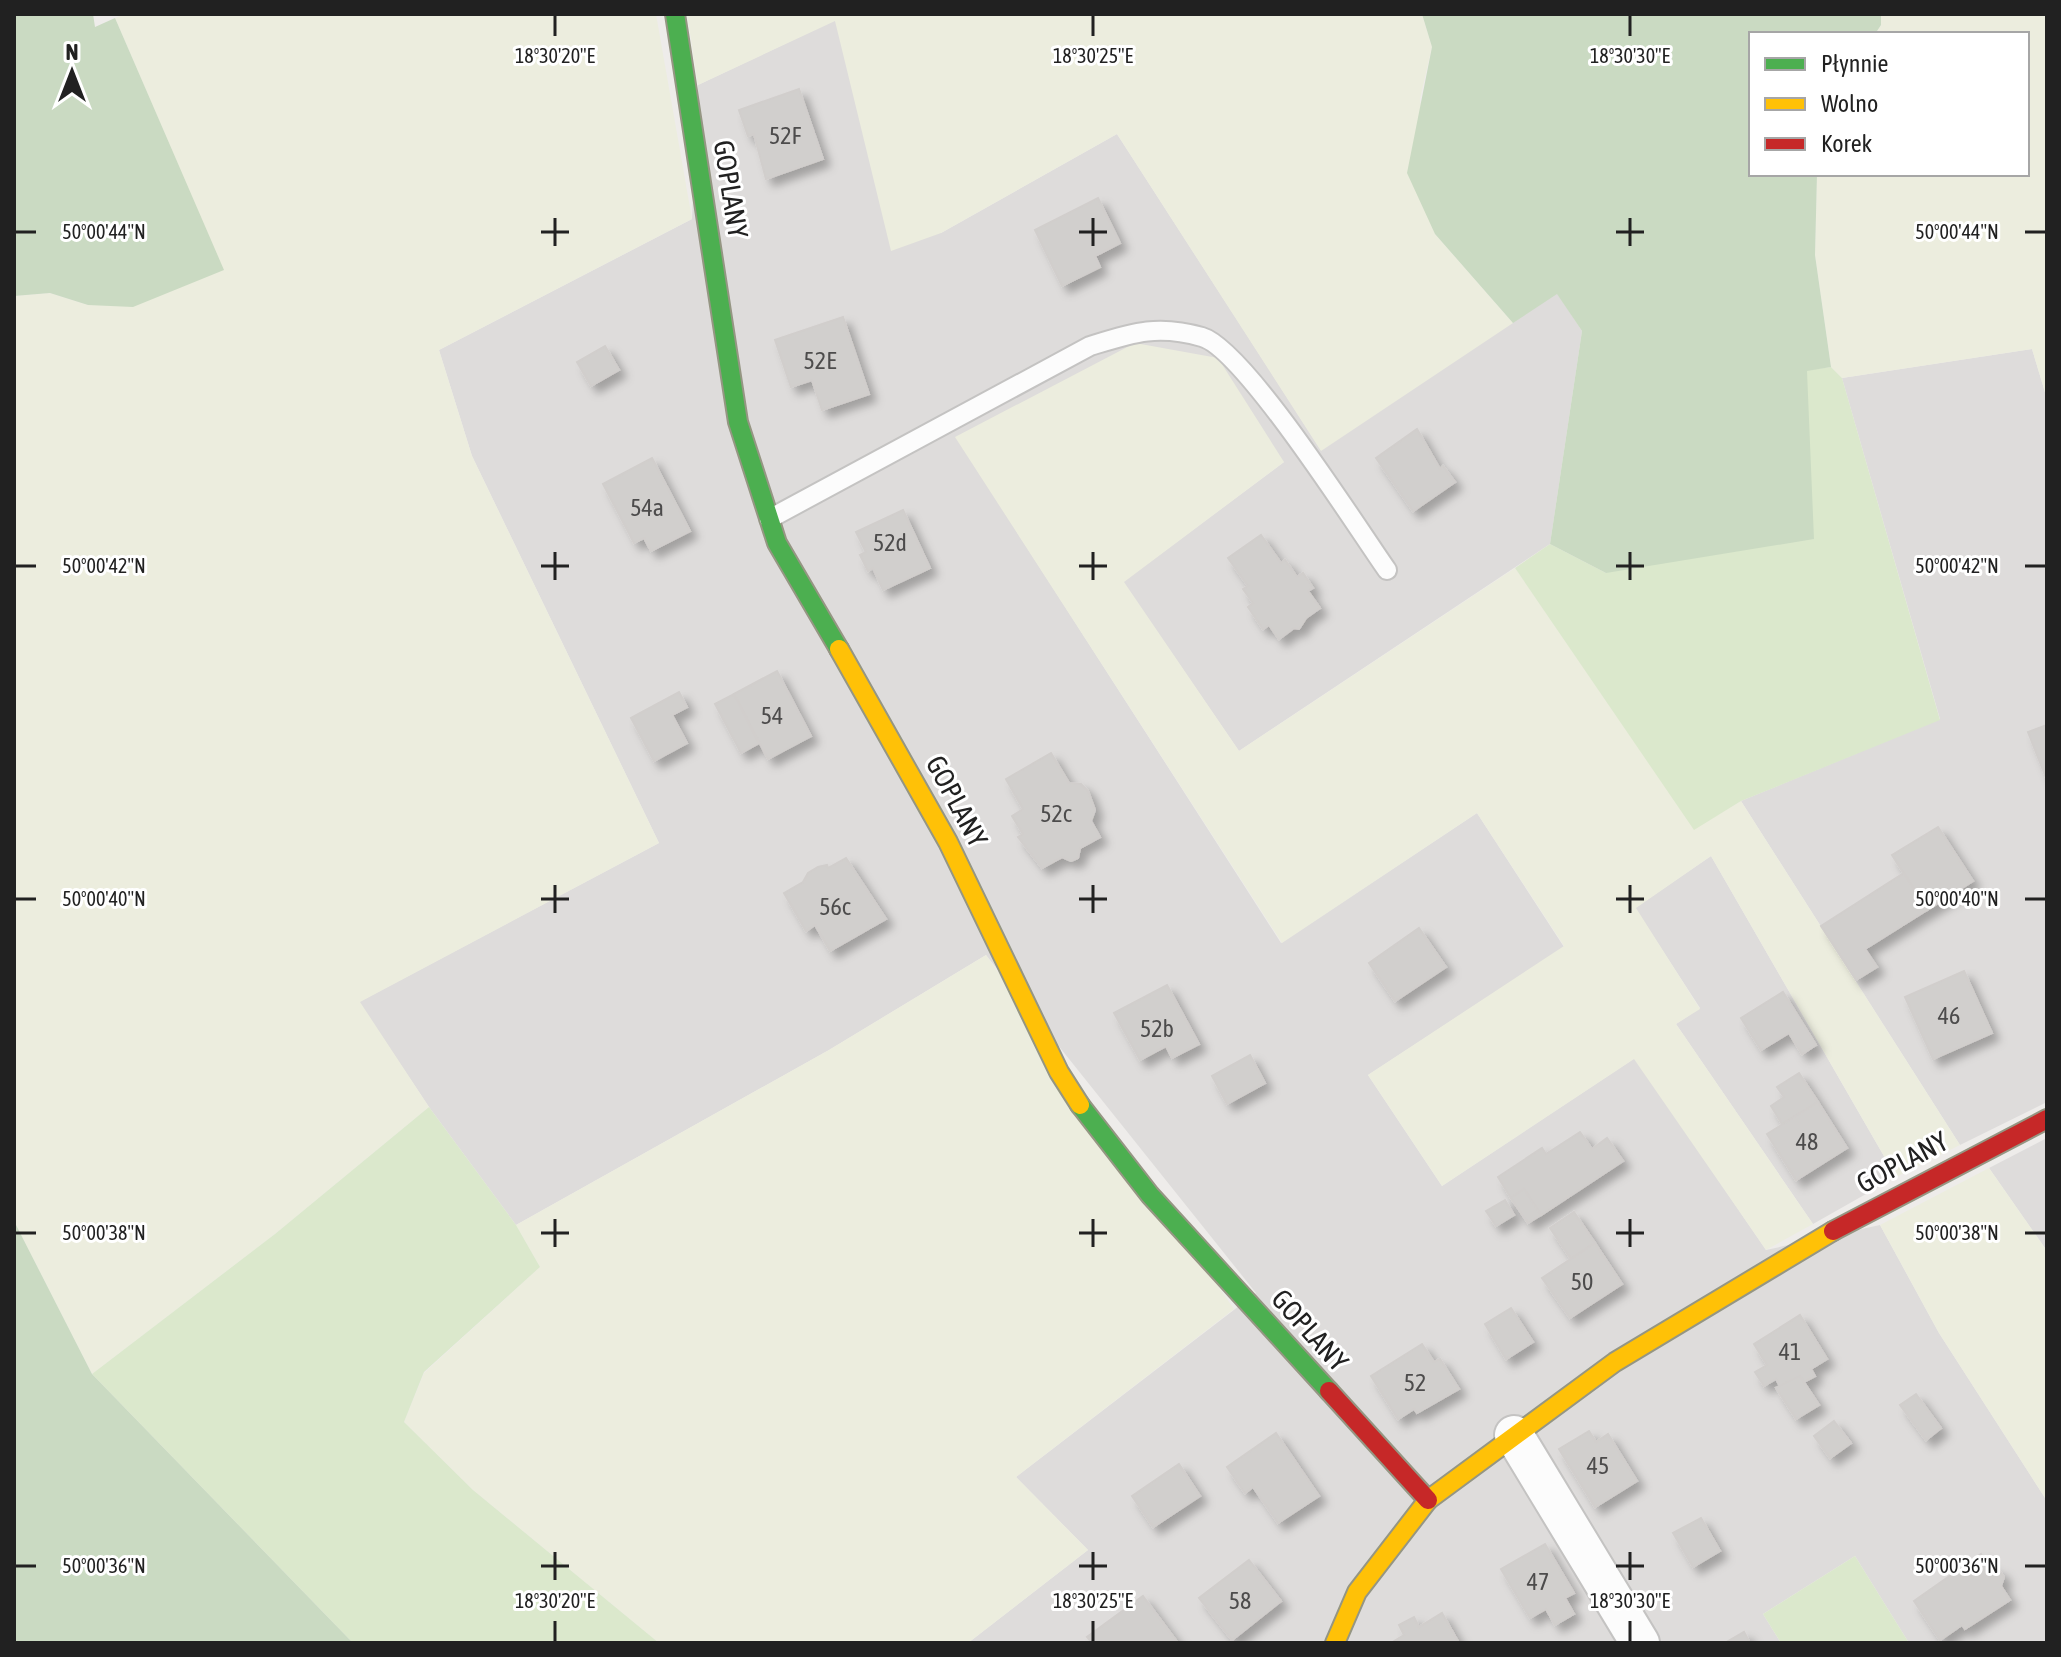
<svg xmlns="http://www.w3.org/2000/svg" width="2061" height="1657" font-family="'Asap Condensed',sans-serif">
	<style>
		.residential { fill: #dedcdb }
		.farmland { fill: #ecedde }
		.grass { fill: #dbe8cc }
		.forest { fill: #cadac2 }
		.building { fill: #d1cfcd; stroke: #d1cecc; stroke-width: 2; filter: url(#shadow) }
		.lines { fill: none; stroke-linecap: round; stroke-linejoin: round }
		.lane-casing { stroke: #c4c3c2; stroke-width: 22 }
		.street-casing { stroke: #c4c3c2; stroke-width: 42 }
		.fast-casing { stroke: #959683; stroke-width: 22 }
		.slow-casing { stroke: #959683; stroke-width: 22 }
		.jam-casing { stroke: #959683; stroke-width: 22 }
		.lane { stroke: #fcfcfc; stroke-width: 18 }
		.street { stroke: #fcfcfc; stroke-width: 38 }
		.fast { stroke: #4caf50; stroke-width: 18 }
		.slow { stroke: #ffc107; stroke-width: 18 }
		.jam { stroke: #c62828; stroke-width: 18 }
		.ticks { fill: none; stroke: #212121; stroke-width: 3 }
		.labels { text-anchor: middle; dominant-baseline: central; stroke-width: 6; stroke-linejoin: round; paint-order: stroke }
		.number-label { font-size: 24px; fill: #4d4c4c }
		.street-label { font-size: 28px; fill: #212121; stroke: #fff }
		.ticks-label { font-size: 20px; text-anchor: middle; fill: #212121; stroke: #fff; stroke-width: 6; stroke-linejoin: round; paint-order: stroke }
	</style>
	<defs>
		<filter id="shadow"><feDropShadow dx="7" dy="7" stdDeviation="4" flood-color="#0004"/></filter>
	</defs>
	<rect width="100%" height="100%" fill="#eeecea"/>
	<g class="residential">
		<polygon points="835,20 941,233 1117,134 1321,450 1557,293 1582,331 1550,544 1239,751 1123,582 1284,462 956,437 1281,943 1477,813 1564,947 1368,1075 1442,1186 1635,1058 1766,1250 1880,1225 1939,1333 2047,1501 2047,1643 1909,1643 1855,1556 1763,1614 1781,1643 968,1643 1088,1550 1016,1477 1256,1293 986,955 829,1050 516,1225 429,1107 359,1002 659,843 472,456 439,350 692,219 698,85"/>
		<polygon points="2032,349 2047,399 2047,1102 1960,1145 1741,801 1940,719 1842,378"/>
		<polygon points="1711,856 1896,1177 1813,1224 1676,1024 1700,1008 1635,908"/>
		<polygon points="2047,1138 2047,1251 1989,1168"/>
	</g>
	<g class="farmland">
		<polygon points="125,14 656,14 692,219 439,350 472,456 659,843 360,1002 429,1107 275,1234 92,1374 14,1221 14,296 50,293 88,305 223,270 115,18"/>
		<polygon points="687,14 1422,14 1432,47 1420,99 1435,234 1513,323 1321,451 1117,134 941,233 891,251 835,21 698,85"/>
		<polygon points="1881,14 2047,14 2047,399 2032,349 1842,378 1831,367 1815,255 1817,174 2027,174 2027,34 1875,34 1881,25"/>
		<polygon points="1135,343 1218,358 1284,462 1124,582 1239,751 1515,568 1694,829 1741,801 1960,1145 1896,1177 1711,856 1636,908 1700,1009 1676,1024 1813,1224 1766,1250 1634,1059 1442,1186 1368,1075 1564,946 1477,813 1282,943 955,437"/>
		<polygon points="986,955 1234,1309 1016,1477 1088,1550 968,1643 659,1643 473,1490 404,1422 424,1373 540,1267 516,1225 829,1050"/>
		<polygon points="1989,1168 2047,1251 2047,1501 1939,1333 1880,1225"/>
	</g>
	<g class="grass">
		<polygon points="1831,367 1842,378 1940,720 1741,801 1694,830 1515,568 1550,544 1606,573 1807,370"/>
		<polygon points="429,1107 516,1225 540,1267 424,1372 404,1422 473,1490 659,1643 353,1643 92,1374 275,1234"/>
		<polygon points="1855,1556 1909,1643 1781,1643 1763,1614"/>
	</g>
	<g class="forest">
		<polygon points="14,14 93,14 95,27 115,18 224,270 133,307 88,305 50,293 14,296"/>
		<polygon points="1422,14 1881,14 1881,25 1875,34 1751,34 1751,174 1817,174 1815,255 1831,367 1807,371 1814,539 1606,573 1550,544 1582,331 1557,294 1513,323 1435,234 1407,173 1432,47"/>
		<polygon points="14,1221 92,1374 353,1643 14,1643"/>
	</g>
	<g class="building">
		<polygon points="799,89 823,159 766,179 754,134 748,136 739,110"/>
		<polygon points="1098,198 1120,243 1095,256 1100,267 1062,286 1035,230"/>
		<polygon points="843,317 869,394 822,410 812,380 791,387 775,340"/>
		<polygon points="605,346 619,370 591,386 577,362"/>
		<polygon points="1417,429 1440,469 1443,466 1455,482 1413,511 1376,458"/>
		<polygon points="652,458 690,531 651,551 644,538 634,543 603,484"/>
		<polygon points="903,510 930,568 883,590 873,568 868,571 860,555 866,552 856,532"/>
		<polygon points="1261,535 1281,563 1285,560 1297,577 1303,573 1313,588 1308,591 1320,608 1306,618 1299,629 1294,628 1279,639 1269,625 1263,629 1248,607 1253,603 1243,589 1248,586 1228,558"/>
		<polygon points="777,671 811,736 768,759 734,694"/>
		<polygon points="679,692 687,707 672,715 687,743 654,761 631,718"/>
		<polygon points="734,694 759,743 741,753 715,704"/>
		<polygon points="2047,725 2047,780 2028,732"/>
		<polygon points="1051,753 1069,783 1081,784 1088,791 1095,810 1091,821 1100,837 1080,848 1078,858 1071,861 1062,857 1042,868 1018,837 1023,834 1012,816 1023,809 1006,779"/>
		<polygon points="1938,827 1973,881 1927,910 1892,855"/>
		<polygon points="846,858 886,919 830,951 815,925 806,931 784,893 803,882 808,873 818,867 827,865 828,868"/>
		<polygon points="1904,873 1927,910 1865,949 1877,967 1856,980 1821,926"/>
		<polygon points="1419,928 1446,967 1395,1001 1369,963"/>
		<polygon points="1964,971 1992,1033 1933,1059 1905,997"/>
		<polygon points="1167,985 1199,1044 1172,1058 1166,1046 1140,1060 1114,1013"/>
		<polygon points="1783,992 1816,1045 1802,1054 1789,1033 1761,1050 1741,1018"/>
		<polygon points="1250,1055 1265,1083 1227,1104 1212,1076"/>
		<polygon points="1799,1073 1818,1102 1782,1124 1771,1106 1784,1097 1777,1087"/>
		<polygon points="1818,1102 1847,1148 1796,1180 1767,1134"/>
		<polygon points="1580,1132 1592,1149 1607,1138 1623,1161 1541,1215 1524,1189 1511,1198 1498,1177 1542,1148 1546,1154"/>
		<polygon points="1524,1189 1541,1215 1528,1223 1511,1198"/>
		<polygon points="1505,1200 1514,1215 1496,1226 1486,1211"/>
		<polygon points="1574,1212 1595,1243 1571,1259 1550,1228"/>
		<polygon points="1595,1243 1622,1284 1570,1318 1542,1278"/>
		<polygon points="1511,1308 1533,1342 1506,1359 1485,1324"/>
		<polygon points="1800,1315 1827,1359 1811,1369 1815,1376 1804,1382 1800,1376 1781,1388 1776,1379 1764,1386 1755,1372 1767,1365 1754,1344"/>
		<polygon points="1422,1344 1434,1362 1440,1359 1459,1389 1417,1413 1414,1409 1398,1419 1371,1376"/>
		<polygon points="1800,1376 1819,1405 1796,1419 1776,1388"/>
		<polygon points="1916,1394 1941,1428 1926,1440 1900,1405"/>
		<polygon points="1834,1421 1851,1443 1830,1458 1814,1436"/>
		<polygon points="1589,1431 1596,1442 1608,1434 1637,1481 1595,1507 1559,1449"/>
		<polygon points="1276,1433 1319,1496 1278,1523 1253,1487 1245,1493 1227,1467"/>
		<polygon points="1179,1464 1200,1496 1153,1527 1132,1496"/>
		<polygon points="1701,1518 1720,1551 1693,1567 1673,1533"/>
		<polygon points="1545,1544 1574,1593 1565,1598 1574,1614 1555,1625 1546,1609 1530,1618 1501,1569"/>
		<polygon points="1981,1554 1989,1568 1998,1569 2004,1577 2001,1586 2010,1600 1965,1629 1962,1625 1940,1640 1914,1601"/>
		<polygon points="1249,1560 1281,1601 1232,1640 1199,1598"/>
		<polygon points="1143,1596 1178,1643 1092,1643 1087,1637"/>
		<polygon points="1442,1613 1459,1643 1391,1643 1404,1635 1399,1625 1414,1617 1419,1627"/>
		<polygon points="1744,1632 1750,1643 1725,1643"/>
	</g>
	<g class="lines">
		<g class="lane-casing">
			<path id="lane" d="M 769,519 L 1090,346 C 1132,333 1157,324 1202,337 C 1244,349 1356,526 1387,570"/>
		</g>
		<g class="street-casing">
			<polyline id="street" points="1514,1435 1640,1643"/>
		</g>
		<g class="fast-casing">
			<g id="fast">
				<polyline points="675,14 738,422 777,543 839,649"/>
				<polyline points="1080,1105 1150,1195 1329,1391"/>
			</g>
		</g>
		<g class="slow-casing">
			<g id="slow">
				<polyline points="839,649 948,842 1059,1072 1080,1105"/>
				<polyline points="1335,1643 1357,1592 1428,1500 1615,1362 1833,1231"/>
			</g>
		</g>
		<g class="jam-casing">
			<g id="jam">
				<polyline points="1833,1231 2047,1119"/>
				<polyline points="1329,1391 1428,1500"/>
			</g>
		</g>
		<use href="#lane" class="lane"/>
		<use href="#street" class="street"/>
		<use href="#fast" class="fast"/>
		<use href="#slow" class="slow"/>
		<use href="#jam" class="jam"/>
	</g>
	<path class="ticks" d="M 555,16 L 555,36M 1093,16 L 1093,36M 1630,16 L 1630,36M 555,218 L 555,246M 1093,218 L 1093,246M 1630,218 L 1630,246M 16,232 L 36,232M 541,232 L 569,232M 1079,232 L 1107,232M 1616,232 L 1644,232M 2025,232 L 2045,232M 555,552 L 555,580M 1093,552 L 1093,580M 1630,552 L 1630,580M 16,566 L 36,566M 541,566 L 569,566M 1079,566 L 1107,566M 1616,566 L 1644,566M 2025,566 L 2045,566M 555,885 L 555,913M 1093,885 L 1093,913M 1630,885 L 1630,913M 16,899 L 36,899M 541,899 L 569,899M 1079,899 L 1107,899M 1616,899 L 1644,899M 2025,899 L 2045,899M 555,1219 L 555,1247M 1093,1219 L 1093,1247M 1630,1219 L 1630,1247M 16,1233 L 36,1233M 541,1233 L 569,1233M 1079,1233 L 1107,1233M 1616,1233 L 1644,1233M 2025,1233 L 2045,1233M 555,1552 L 555,1580M 1093,1552 L 1093,1580M 1630,1552 L 1630,1580M 16,1566 L 36,1566M 541,1566 L 569,1566M 1079,1566 L 1107,1566M 1616,1566 L 1644,1566M 2025,1566 L 2045,1566M 555,1621 L 555,1641M 1093,1621 L 1093,1641M 1630,1621 L 1630,1641"/>
	<g class="labels">
		<g class="number-label">
			<text x="785" y="135">52F</text>
			<text x="820" y="360">52E</text>
			<text x="647" y="507">54a</text>
			<text x="890" y="542">52d</text>
			<text x="772" y="715">54</text>
			<text x="1056" y="813">52c</text>
			<text x="835" y="906">56c</text>
			<text x="1949" y="1015">46</text>
			<text x="1157" y="1028">52b</text>
			<text x="1807" y="1141">48</text>
			<text x="1582" y="1281">50</text>
			<text x="1790" y="1351">41</text>
			<text x="1415" y="1382">52</text>
			<text x="1598" y="1465">45</text>
			<text x="1538" y="1581">47</text>
			<text x="1240" y="1600">58</text>
		</g>
		<g class="street-label">
			<text transform="translate(731 189) rotate(81)">GOPLANY</text>
			<text transform="translate(957 801) rotate(62)">GOPLANY</text>
			<text transform="translate(1902 1162) rotate(-28)">GOPLANY</text>
			<text transform="translate(1310 1330) rotate(48)">GOPLANY</text>
		</g>
	</g>
	<g class="ticks-label">
		<text x="555" y="63">18°30'20"E</text>
		<text x="1093" y="63">18°30'25"E</text>
		<text x="1630" y="63">18°30'30"E</text>
		<text x="104" y="239">50°00'44"N</text>
		<text x="1957" y="239">50°00'44"N</text>
		<text x="104" y="573">50°00'42"N</text>
		<text x="1957" y="573">50°00'42"N</text>
		<text x="104" y="906">50°00'40"N</text>
		<text x="1957" y="906">50°00'40"N</text>
		<text x="104" y="1240">50°00'38"N</text>
		<text x="1957" y="1240">50°00'38"N</text>
		<text x="104" y="1573">50°00'36"N</text>
		<text x="1957" y="1573">50°00'36"N</text>
		<text x="555" y="1608">18°30'20"E</text>
		<text x="1093" y="1608">18°30'25"E</text>
		<text x="1630" y="1608">18°30'30"E</text>
	</g>
	<rect width="2061" height="1657" fill="none" stroke="#212121" stroke-width="32"/>
	<rect x="1749" y="32" width="280" height="144" fill="#ffffff" stroke="#a6a6a6" stroke-width="2"/>
	<rect x="1765" y="58" width="40" height="12" fill="#4caf50" stroke="#a6a6a6" stroke-width="2"/>
	<text x="1821" y="72" font-size="24" fill="#212121">Płynnie</text>
	<rect x="1765" y="98" width="40" height="12" fill="#ffc107" stroke="#a6a6a6" stroke-width="2"/>
	<text x="1821" y="112" font-size="24" fill="#212121">Wolno</text>
	<rect x="1765" y="138" width="40" height="12" fill="#c62828" stroke="#a6a6a6" stroke-width="2"/>
	<text x="1821" y="152" font-size="24" fill="#212121">Korek</text>
	<g transform="translate(72 72)" stroke="#ffffff" stroke-width="6" paint-order="stroke">
	<path d="M0-6L14 30L0 20L-14 30Z" fill="#212121"/>
	<text y="-12" font-size="22" font-weight="bold" text-anchor="middle" fill="#212121">N</text>
	</g>
</svg>
